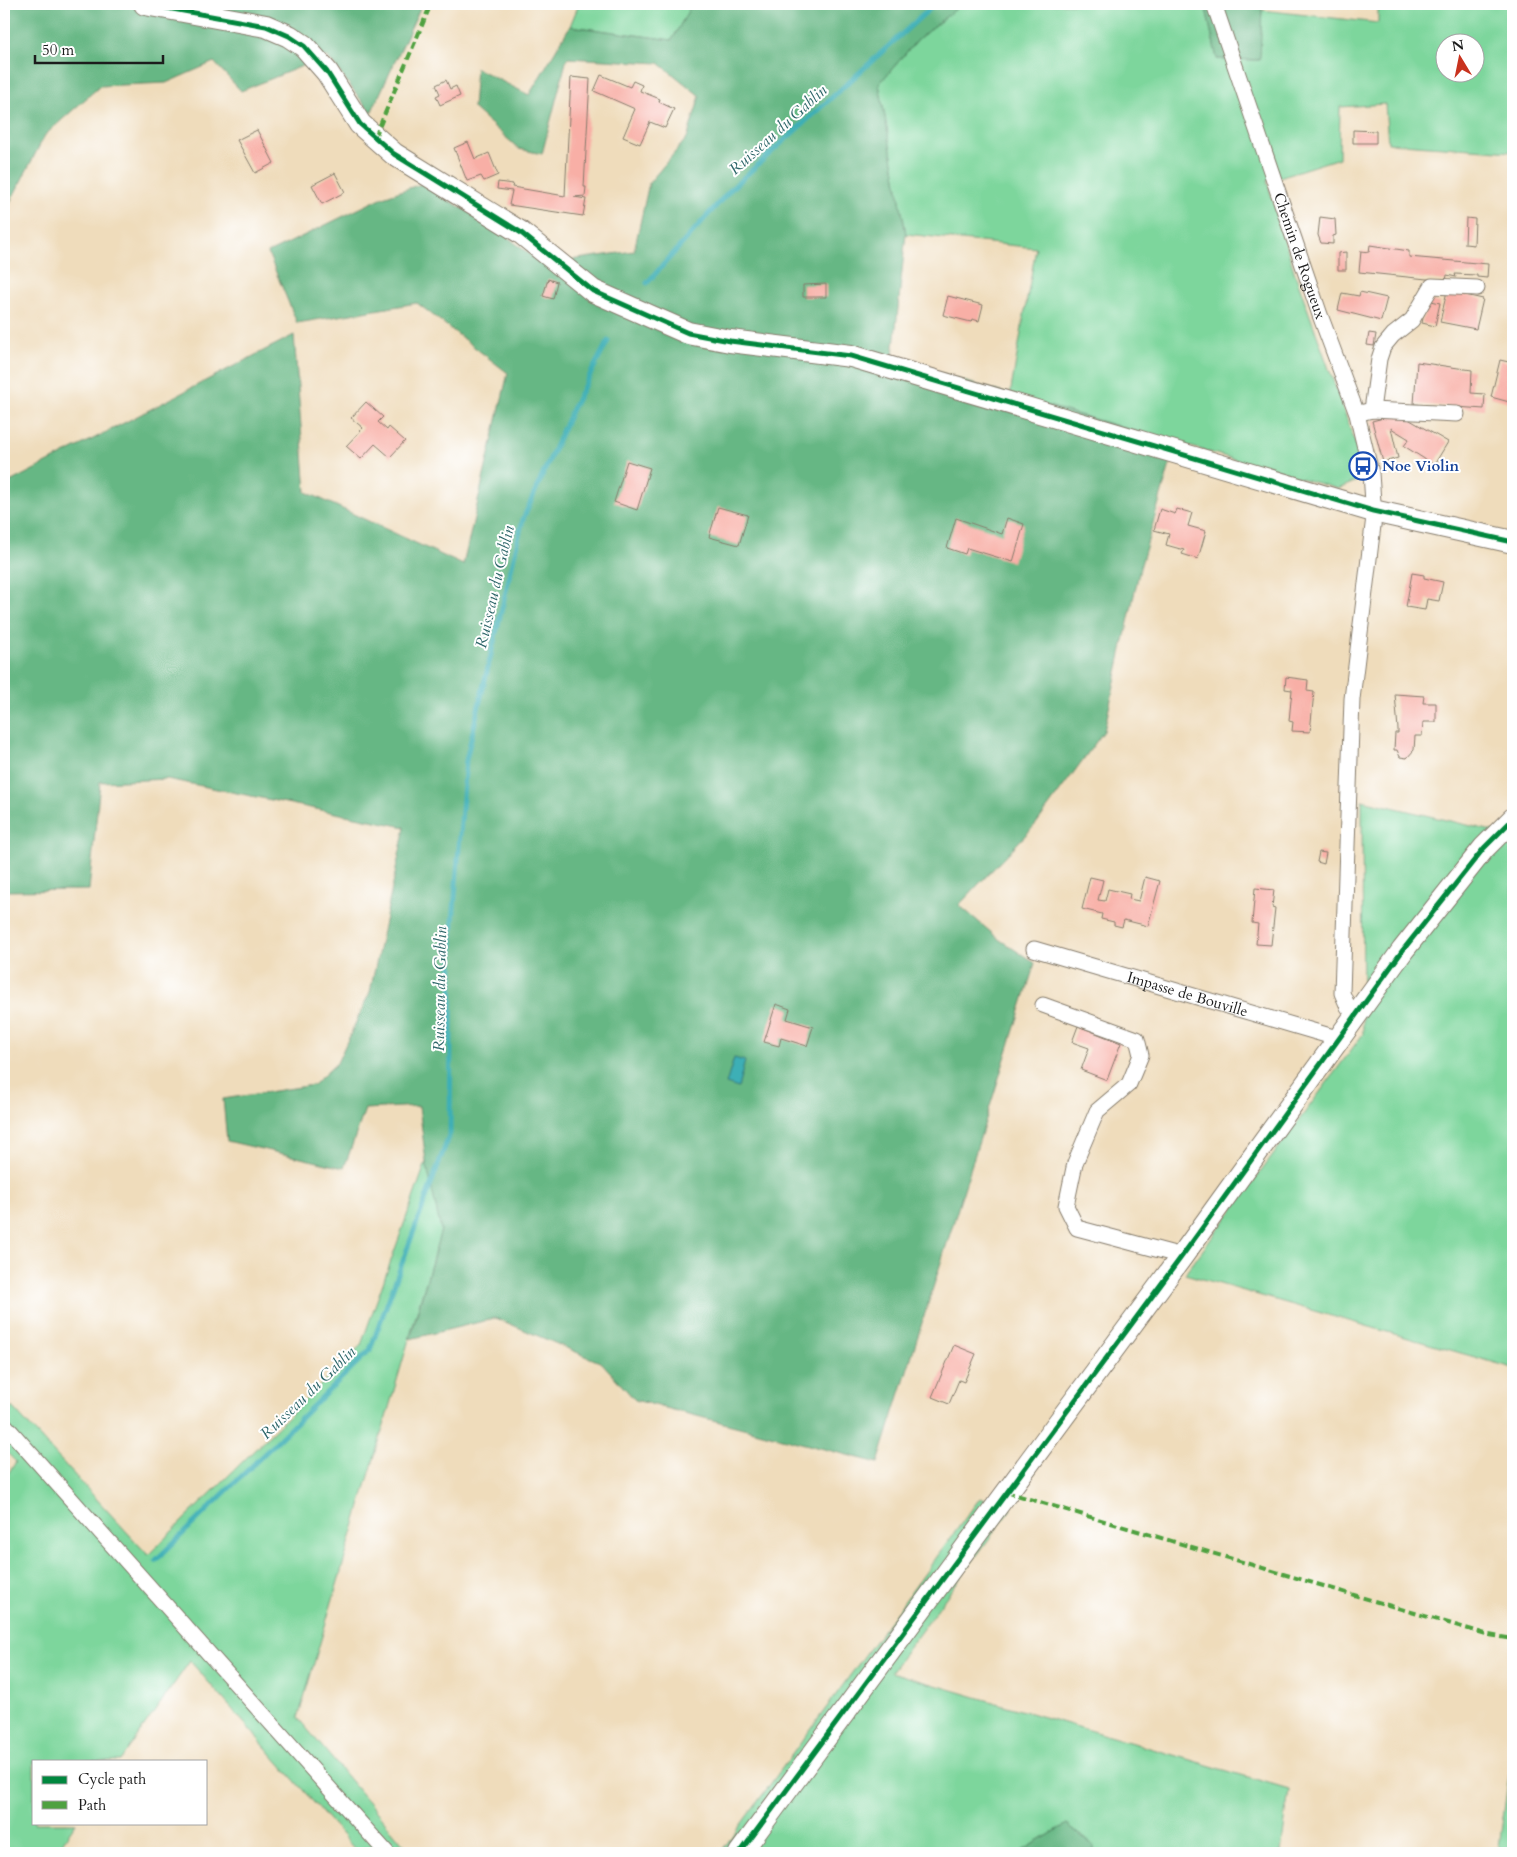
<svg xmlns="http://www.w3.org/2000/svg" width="1517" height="1857" font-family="Cardo,serif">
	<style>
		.green { fill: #7dd69c; stroke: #4c795c; fill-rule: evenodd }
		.forest { fill: #66b784; stroke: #416a50 }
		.water { fill: #3eafb6; stroke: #2d6669 }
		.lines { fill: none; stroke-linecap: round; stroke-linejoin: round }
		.stream { stroke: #3eafb6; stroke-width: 5 }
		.building { fill: #f8afa6 }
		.street-casing { stroke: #867c6c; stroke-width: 17 }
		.secondary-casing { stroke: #867c6c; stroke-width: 24 }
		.street { stroke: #fff; stroke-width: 15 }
		.secondary { stroke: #fff; stroke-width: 22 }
		.quiet { stroke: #4fa141; stroke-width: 4; stroke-dasharray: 8 4; stroke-linecap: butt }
		.cycleway-casing { stroke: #fff; stroke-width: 8 }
		.cycleway { stroke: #00873e; stroke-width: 5 }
		.labels { text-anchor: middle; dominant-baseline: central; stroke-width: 4; stroke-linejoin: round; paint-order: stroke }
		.street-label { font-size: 15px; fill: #1c1c1c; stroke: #fff }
		.transit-label { font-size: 15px; font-weight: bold; fill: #164399; stroke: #fff; text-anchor: start }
		.water-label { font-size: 16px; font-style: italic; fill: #2d6669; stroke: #fff }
	</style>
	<rect width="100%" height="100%" fill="#fff"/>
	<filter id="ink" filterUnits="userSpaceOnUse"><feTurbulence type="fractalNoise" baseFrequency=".02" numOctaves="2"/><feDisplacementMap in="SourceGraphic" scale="10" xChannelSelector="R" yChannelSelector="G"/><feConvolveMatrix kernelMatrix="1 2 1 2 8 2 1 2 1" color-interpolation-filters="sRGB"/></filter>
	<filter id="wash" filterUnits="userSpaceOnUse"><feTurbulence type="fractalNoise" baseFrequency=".0096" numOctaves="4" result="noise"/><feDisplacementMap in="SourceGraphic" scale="20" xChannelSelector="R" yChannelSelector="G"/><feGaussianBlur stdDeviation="1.12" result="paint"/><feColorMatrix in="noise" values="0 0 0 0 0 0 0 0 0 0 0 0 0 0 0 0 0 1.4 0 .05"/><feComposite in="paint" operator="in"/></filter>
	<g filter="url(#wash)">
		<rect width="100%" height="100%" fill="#efdcbb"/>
		<g class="green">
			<polygon points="579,4 692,4 672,40 570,26"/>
			<path d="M 962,4 L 1205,4 L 1217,59 L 1259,60 L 1262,10 L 1378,23 L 1378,4 L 1513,4 L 1513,152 L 1388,143 L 1385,104 L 1340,107 L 1339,158 L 1267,181 L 1294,271 L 1354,439 L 1360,459 L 1357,481 L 1338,489 L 1010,395 L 1036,248 L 906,234 L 879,84 L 918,39 ZM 1444,42 L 1474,42 L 1474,72 L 1444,72 Z"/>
			<polygon points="1362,800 1509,835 1513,829 1513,1368 1185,1274 1363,1034"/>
			<polygon points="426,1162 441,1230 298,1718 411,1853 358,1853 190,1661 120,1761 34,1761 34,1823 76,1823 55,1853 4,1853 4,1479 16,1462 4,1450 4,1416 12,1407 148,1555 361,1345"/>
			<polygon points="980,1498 1011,1509 891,1672 1289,1789 1281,1853 1094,1853 1094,1846 1067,1824 1019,1853 720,1853"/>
			<polygon points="1513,1747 1513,1853 1498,1853"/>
		</g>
		<g class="forest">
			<polygon points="4,4 422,4 371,113 327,56 241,91 214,62 166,83 100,86 45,135 4,214"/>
			<polygon points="692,4 962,4 918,39 879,84 906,234 893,355 910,365 1176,444 1140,568 1104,731 1036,824 959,905 1000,940 1035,963 878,1463 635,1400 602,1363 496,1318 410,1339 441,1230 426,1162 419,1106 365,1109 344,1168 227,1141 223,1099 313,1085 337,1063 370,992 405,827 167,779 100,782 89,890 4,891 4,485 294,335 306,492 463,565 508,373 417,303 297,323 268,253 383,197 421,184 496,228 542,264 634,251 649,183 687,138 700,96 659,63 567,58 542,154 519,149 473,108 476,68 529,95 570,26 672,40"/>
			<polygon points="1205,4 1262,4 1260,60 1217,59"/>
			<polygon points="1067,1824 1094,1846 1094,1853 1019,1853"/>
		</g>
		<polygon class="water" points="734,1058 745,1061 738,1088 726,1084"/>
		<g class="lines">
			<g class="stream">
				<polyline points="647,283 732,188 935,4"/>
				<polyline points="156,1560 370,1350 450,1133 452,934 466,760 523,519 572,409 608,341"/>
			</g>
		</g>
		<g id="blocks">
			<g class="building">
				<polygon points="601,75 630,87 633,81 642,85 640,91 660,99 659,102 674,109 665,128 650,122 640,144 623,137 635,109 594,91"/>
				<polygon points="571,77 590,79 584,187 586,187 585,196 574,197 586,199 583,216 509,205 512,191 497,189 498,182 513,184 512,187 565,196"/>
				<polygon points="446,80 450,89 456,86 460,96 440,105 436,96 440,94 436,85"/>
				<polygon points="257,130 274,163 255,173 237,140"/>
				<polygon points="1353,130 1376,131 1376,143 1353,143"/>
				<polygon points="468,142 475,159 489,153 498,175 484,181 481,176 467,181 454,148"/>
				<polygon points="335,173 345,192 322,204 312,185"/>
				<polygon points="1320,217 1335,219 1336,235 1333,236 1333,244 1321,243 1318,235"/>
				<polygon points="1466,218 1475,219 1474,245 1465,244"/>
				<polygon points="1370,245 1409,251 1409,257 1488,264 1487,278 1477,277 1477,275 1455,274 1456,277 1447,275 1446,281 1359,272 1361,251 1369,252"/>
				<polygon points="1346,252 1346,270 1338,270 1338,253"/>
				<polygon points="548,279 557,282 553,299 543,296"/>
				<polygon points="826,284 826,297 803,297 803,285"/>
				<polygon points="1447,291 1483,299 1476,329 1440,322"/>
				<polygon points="1360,292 1387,298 1381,321 1338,310 1342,293 1359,296"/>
				<polygon points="948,296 983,305 979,321 972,319 971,322 943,315"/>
				<polygon points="1427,300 1440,303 1435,326 1422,323"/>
				<polygon points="1369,333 1376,334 1374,346 1367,345"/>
				<polygon points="1500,360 1513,363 1513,403 1491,397"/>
				<polygon points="1417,362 1472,370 1471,393 1485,394 1484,409 1414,404"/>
				<polygon points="366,402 383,417 378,422 387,430 389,427 405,441 390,457 375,444 361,459 346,446 363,428 351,418"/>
				<polygon points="1395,415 1403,416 1448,442 1434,465 1404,446 1409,439 1391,428 1398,458 1383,462 1372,421"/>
				<polygon points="627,461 650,468 637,510 614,502"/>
				<polygon points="718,507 748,515 739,545 709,537"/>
				<polygon points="1160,509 1175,514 1177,509 1192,513 1188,526 1206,531 1198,559 1182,554 1184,550 1166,545 1169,534 1154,530"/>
				<polygon points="956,518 1002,534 1007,518 1024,524 1013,562 967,548 965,554 947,548"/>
				<polygon points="1412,573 1424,575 1424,578 1443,582 1439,601 1427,599 1425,610 1406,607"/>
				<polygon points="1286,677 1308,680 1307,691 1314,692 1310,732 1292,731 1293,722 1289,721 1292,690 1285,689"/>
				<polygon points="1395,694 1424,696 1423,703 1436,703 1436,722 1423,722 1422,736 1415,736 1414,750 1407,758 1400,757 1397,750 1394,750 1395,733 1398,733 1398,729"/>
				<polygon points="1319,852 1326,853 1324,864 1317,862"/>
				<polygon points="1090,877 1103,880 1098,900 1105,901 1108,889 1130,894 1129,899 1139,901 1145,877 1160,881 1148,926 1124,920 1122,927 1114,925 1114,922 1101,919 1102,914 1082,909"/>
				<polygon points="1255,888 1274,890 1272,907 1275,908 1271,945 1256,944 1258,924 1252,923"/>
				<polygon points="776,1004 790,1009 787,1019 813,1027 807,1046 781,1038 779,1046 764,1042"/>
				<polygon points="1078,1026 1121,1043 1107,1080 1081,1070 1089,1048 1072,1042"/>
				<polygon points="954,1345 976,1354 964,1382 959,1380 949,1404 932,1397"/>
			</g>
		</g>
	</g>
	<g filter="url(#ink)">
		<use href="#blocks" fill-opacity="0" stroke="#867c6c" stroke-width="1"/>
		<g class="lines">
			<g class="street-casing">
				<g id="street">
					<path id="s1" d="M 1214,4 L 1320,315 L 1357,414 L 1371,473 L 1374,517 L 1352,699 L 1342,993 L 1348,1007 L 1357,1015"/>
					<polyline points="1372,410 1379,359 1383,347 1393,335 1412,320 1432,286 1477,288"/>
					<polyline points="1364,412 1372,410 1457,414"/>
					<path id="s2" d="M 1034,949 L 1340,1039"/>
					<polyline points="1043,1005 1137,1039 1141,1055 1129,1084 1097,1111 1075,1163 1066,1206 1077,1228 1182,1256"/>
					<polyline points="4,1424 387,1853"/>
				</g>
			</g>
			<g class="secondary-casing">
				<g id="secondary">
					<polyline points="145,4 266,26 289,36 304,46 327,72 360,124 394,154 520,232 593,291 688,333 730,341 851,356 1373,511 1513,542"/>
					<polyline points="740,1853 1182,1256 1403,950 1484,848 1513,819"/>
				</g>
			</g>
			<use href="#street" class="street"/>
			<use href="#secondary" class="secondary"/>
			<g class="quiet">
				<polyline points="375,137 431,4"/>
				<polyline points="1006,1492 1489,1635 1513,1639"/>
			</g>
			<g class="cycleway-casing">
				<g id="cycleway">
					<polyline points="145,4 266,26 289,36 304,46 327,72 360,124 394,154 520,232 593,291 688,333 730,341 851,356 1373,511 1513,542"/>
					<polyline points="740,1853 1182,1256 1403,950 1484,848 1513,819"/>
				</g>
			</g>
			<use href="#cycleway" class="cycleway"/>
		</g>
	</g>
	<defs>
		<g id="bus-ring" transform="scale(1.4375)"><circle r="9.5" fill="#fff" stroke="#1a4fb4" stroke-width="1.5"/><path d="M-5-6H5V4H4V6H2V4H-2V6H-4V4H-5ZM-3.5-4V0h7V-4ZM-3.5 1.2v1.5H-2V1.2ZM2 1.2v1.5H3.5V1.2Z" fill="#1a4fb4"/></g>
	</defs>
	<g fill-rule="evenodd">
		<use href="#bus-ring" x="1363" y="466"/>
	</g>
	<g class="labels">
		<g class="street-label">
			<text stroke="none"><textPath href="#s1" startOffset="266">Chemin de Rogueux</textPath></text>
			<text stroke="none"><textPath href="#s2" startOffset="160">Impasse de Bouville</textPath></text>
		</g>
		<g class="transit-label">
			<text x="1382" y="466">Noe Violin</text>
		</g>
		<g class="water-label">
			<text transform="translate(778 130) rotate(-42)">Ruisseau du Gablin</text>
			<text transform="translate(495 587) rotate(-77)">Ruisseau du Gablin</text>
			<text transform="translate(440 989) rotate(-89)">Ruisseau du Gablin</text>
			<text transform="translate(308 1393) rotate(-44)">Ruisseau du Gablin</text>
		</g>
	</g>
	<rect width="1517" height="1857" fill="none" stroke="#fff" stroke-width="20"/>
	<rect x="32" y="1760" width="175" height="65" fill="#ffffff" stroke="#a4a4a4"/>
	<rect x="42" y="1776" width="25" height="8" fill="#00873e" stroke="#a4a4a4"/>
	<text x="78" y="1784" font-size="15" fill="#1c1c1c">Cycle path</text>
	<rect x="42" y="1801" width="25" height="8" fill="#4fa141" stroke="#a4a4a4"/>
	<text x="78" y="1810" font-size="15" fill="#1c1c1c">Path</text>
	<g transform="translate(1460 58) rotate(350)"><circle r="24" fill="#ffffff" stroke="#a4a4a4"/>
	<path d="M0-4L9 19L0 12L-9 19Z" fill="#c8321e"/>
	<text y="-8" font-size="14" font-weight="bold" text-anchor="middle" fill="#1c1c1c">N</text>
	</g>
	<path d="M35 55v8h128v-8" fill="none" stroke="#1c1c1c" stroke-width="2.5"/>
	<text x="42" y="55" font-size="15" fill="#1c1c1c" stroke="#ffffff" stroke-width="4" paint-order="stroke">50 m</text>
</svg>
